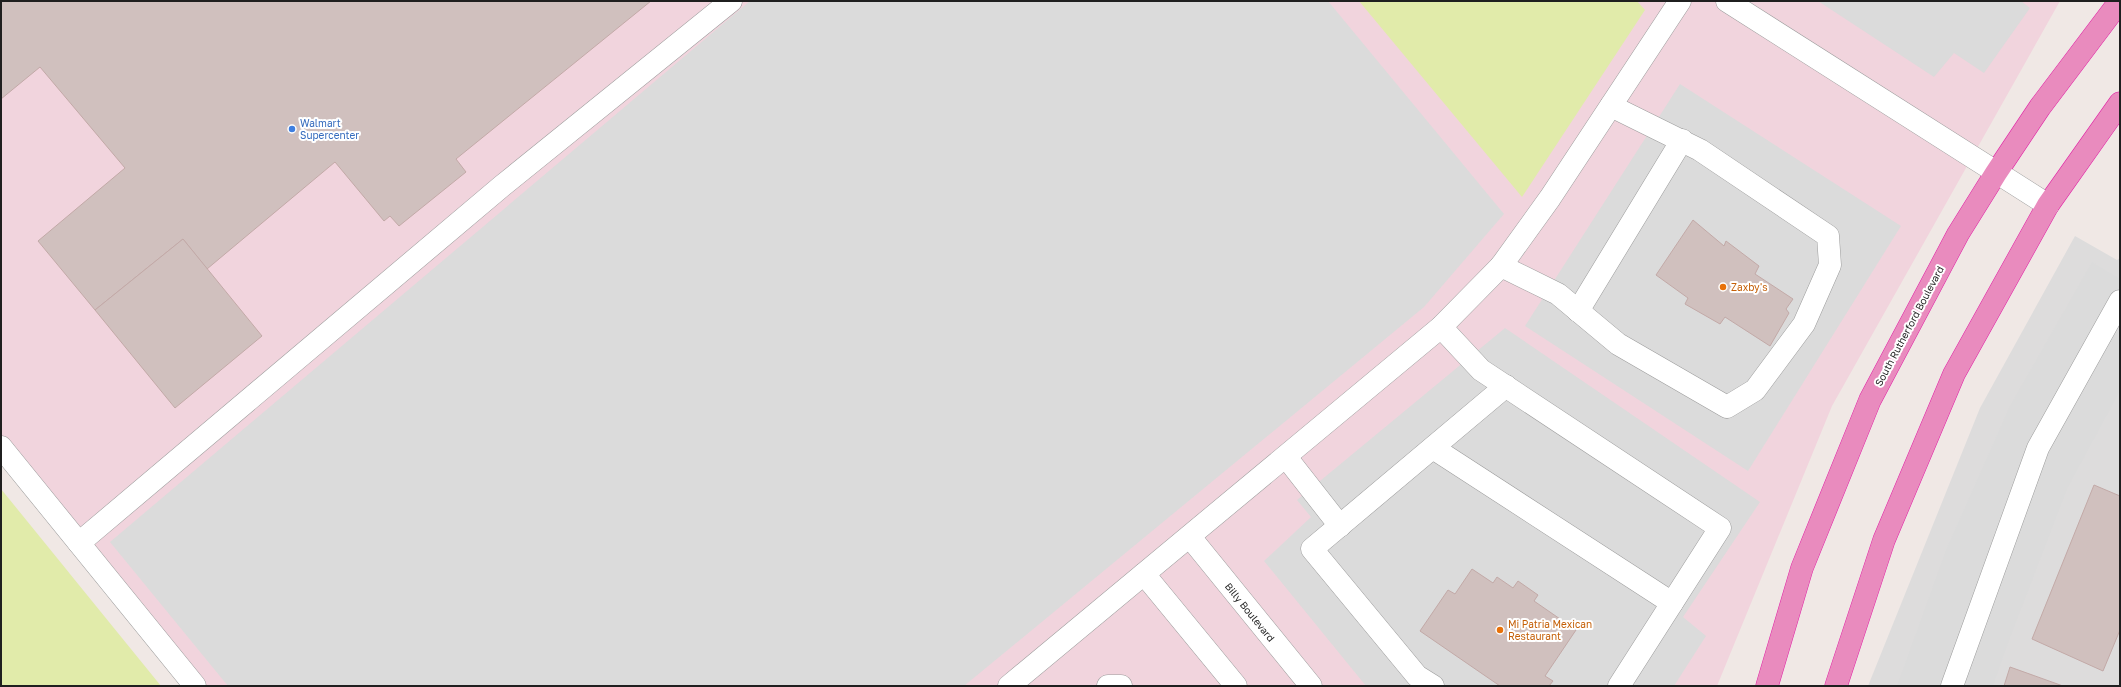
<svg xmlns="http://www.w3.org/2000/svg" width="2121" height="687" viewBox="0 0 2121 687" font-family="'Golos Text',sans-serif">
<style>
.residential{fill:#dddcdc}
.commercial{fill:#f1d4dd}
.grass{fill:#e1ebaa}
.parking{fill:#dbdbdb}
.building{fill:#d0c0be;stroke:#c2a9a7}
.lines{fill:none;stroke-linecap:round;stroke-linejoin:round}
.minor-casing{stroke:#9c9c9c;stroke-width:23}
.highway-casing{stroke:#e020a5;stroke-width:23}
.minor{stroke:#fff;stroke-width:22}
.highway{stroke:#e98bbe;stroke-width:22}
.shop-dot{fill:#3f7fe0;stroke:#fff;stroke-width:1.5}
.food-dot{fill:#e8710a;stroke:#fff;stroke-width:1.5}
.labels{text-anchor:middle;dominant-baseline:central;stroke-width:4;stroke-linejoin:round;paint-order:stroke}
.shop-label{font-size:10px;fill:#366cbe;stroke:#fff;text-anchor:start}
.food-label{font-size:10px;fill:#c56008;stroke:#fff;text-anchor:start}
.street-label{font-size:10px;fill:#1f1f1f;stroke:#fff}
</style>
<rect width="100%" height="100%" fill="#f0e8e5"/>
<polygon class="residential" points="2075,236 2117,260 2120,258 2120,686 1868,686 1980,408"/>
<polygon class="commercial" points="1,1 2060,1 1832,406 1717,686 206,686 1,439"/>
<g class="grass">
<polygon points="1359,1 1637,1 1645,10 1522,197"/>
<polygon points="1,489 161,686 1,686"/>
</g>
<g class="parking">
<polygon points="750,1 1328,1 1504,214 1424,307 964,686 228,686 110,542"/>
<polygon points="1818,1 2021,1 2030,8 1984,73 1954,53 1934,77"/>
<polygon points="1680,84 1901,226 1748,471 1525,326"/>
<polygon points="2092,262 2120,279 2120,391 2068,487 2008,643 1993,686 1897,686 1946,550 2010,406"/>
<polygon points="1505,328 1760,502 1683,617 1706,636 1674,686 1366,686 1264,561 1311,517 1297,500"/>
</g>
<g class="building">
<polygon points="1,1 651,1 456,159 466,172 399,226 390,216 384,221 335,162 207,269 183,239 95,310 38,241 125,168 40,67 1,99"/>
<polygon points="1693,220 1724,246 1726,241 1759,266 1755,274 1793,299 1786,309 1789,313 1770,346 1725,317 1720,324 1685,304 1688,298 1656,275"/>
<polygon points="183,239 262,336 175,408 95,310"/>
<polygon points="2094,485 2120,496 2120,630 2103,671 2032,639"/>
<polygon points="1472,569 1493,583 1497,577 1513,588 1518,581 1538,595 1534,601 1576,630 1545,676 1553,681 1549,686 1500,686 1420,631 1448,590 1455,594"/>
<polygon points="2010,667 2063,686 2004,686"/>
</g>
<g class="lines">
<defs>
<g id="minor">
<polyline points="1727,1 2048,205"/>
<polyline points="1501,266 1558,294 1618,344 1727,407 1755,390 1804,324 1830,265 1828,236 1700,150 1611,106"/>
<polyline points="1578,311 1682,140"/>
<polyline points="1441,327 1481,370 1720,528 1619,686"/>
<polyline points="1,447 195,686"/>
<polyline points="1433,448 1672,603"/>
<polyline points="1286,457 1340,526"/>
<polyline points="1190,537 1311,686"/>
<polyline points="79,543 502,186 731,1"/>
<polyline points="1144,574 1236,686"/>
<polyline points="1009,686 1441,327 1501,266 1550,198 1680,1"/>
<polyline points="1108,686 1121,686"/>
<polyline points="1433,686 1417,676 1312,549 1506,386"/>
<polyline points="1952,686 2038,448 2120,301"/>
</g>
<g id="highway">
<polyline points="1767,686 1802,568 1870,400 1958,234 1996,173 2040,107 2120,1"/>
<polyline points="1836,686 1884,540 1954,374 2048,205 2120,103"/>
</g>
</defs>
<use href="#minor" class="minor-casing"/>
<use href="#highway" class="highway-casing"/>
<use href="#minor" class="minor"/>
<use href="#highway" class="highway"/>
</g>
<circle class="shop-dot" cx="292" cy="129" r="4"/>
<g class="food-dot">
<circle cx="1723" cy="287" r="4"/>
<circle cx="1500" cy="630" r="4"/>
</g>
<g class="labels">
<g class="shop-label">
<text x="300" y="123">Walmart<tspan x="300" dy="12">Supercenter</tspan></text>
</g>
<g class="food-label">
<text x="1731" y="287">Zaxby's</text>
<text x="1508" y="624">Mi Patria Mexican<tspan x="1508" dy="12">Restaurant</tspan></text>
</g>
<g class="street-label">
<text transform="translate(1909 326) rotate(-62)">South Rutherford Boulevard</text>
<text transform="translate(1250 612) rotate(51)">Billy Boulevard</text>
</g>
</g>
<rect width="2121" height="687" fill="none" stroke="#1f1f1f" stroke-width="4"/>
</svg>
